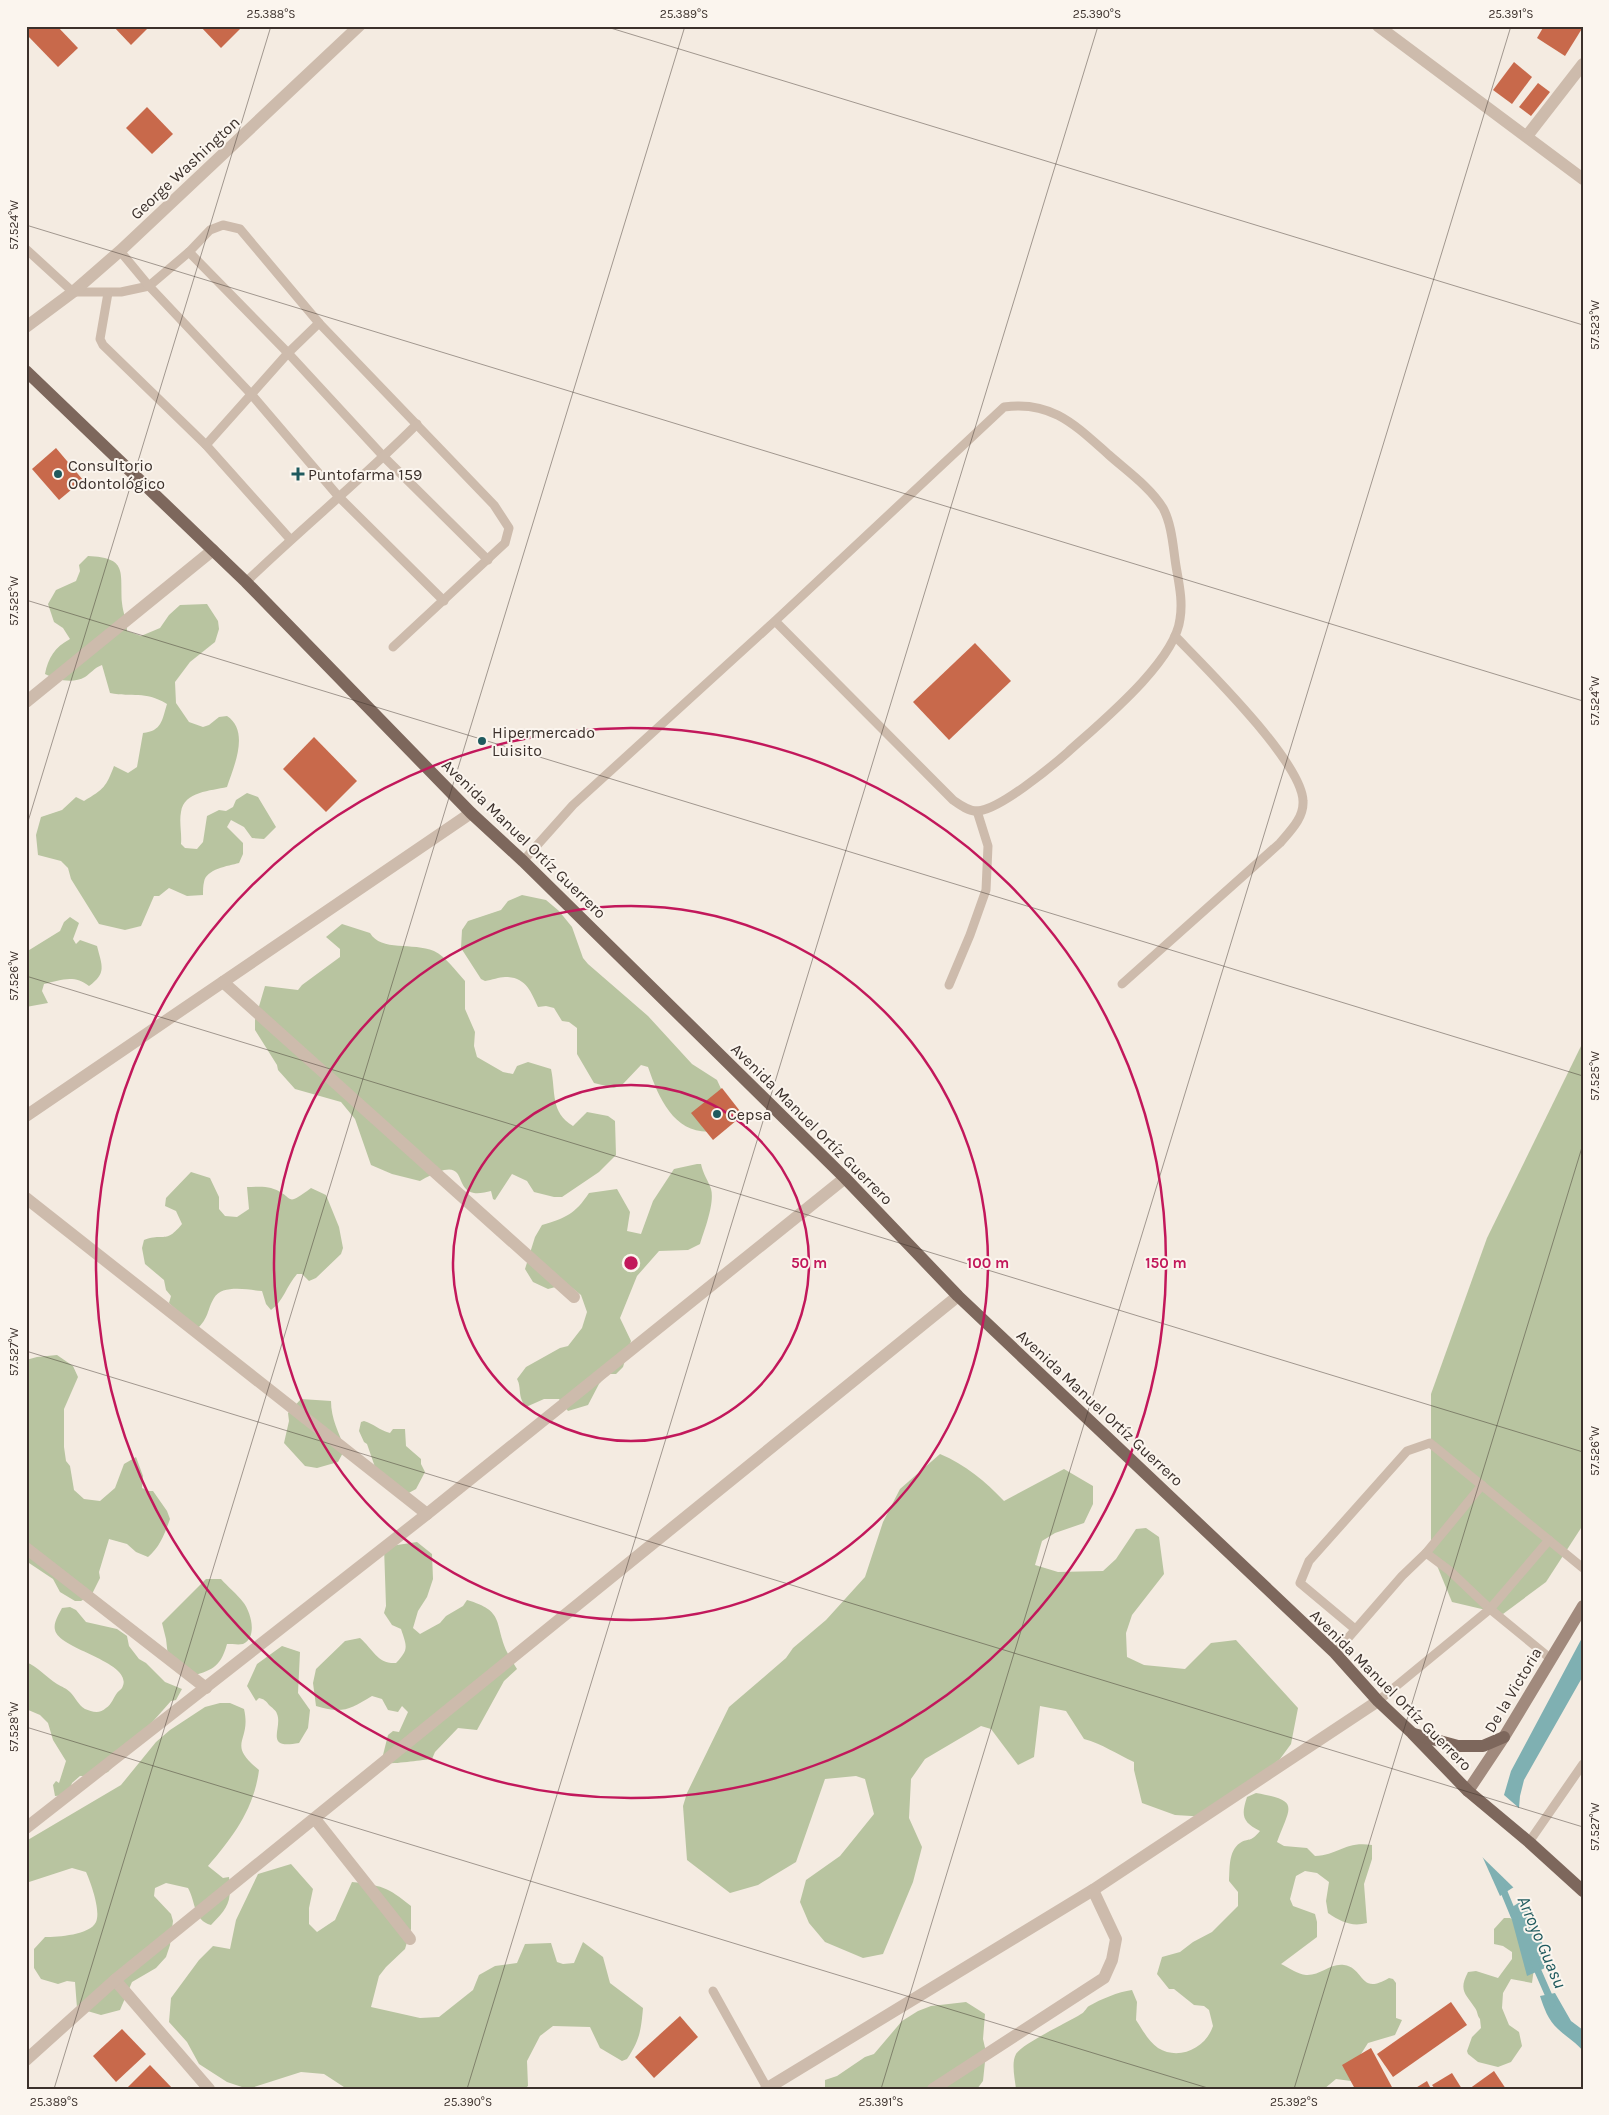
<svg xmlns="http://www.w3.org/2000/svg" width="1609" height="2115" viewBox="0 0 1609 2115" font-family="Karla,sans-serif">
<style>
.green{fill:#b8c4a0}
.water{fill:#7fb0b2}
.pier{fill:#f4ebe1}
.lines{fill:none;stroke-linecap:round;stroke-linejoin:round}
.stream{stroke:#7fb0b2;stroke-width:7}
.building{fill:#c8694b}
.service{stroke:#cdbbac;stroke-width:9}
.minor{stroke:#cdbbac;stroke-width:12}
.secondary{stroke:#a18a7d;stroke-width:12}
.primary{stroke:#7d675c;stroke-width:12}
.ticks{fill:none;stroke:#3b302b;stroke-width:1;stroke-opacity:0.45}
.ring{fill:none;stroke:#c2185b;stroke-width:2.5}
.poi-dot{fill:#1f5a5e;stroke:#fbf5ee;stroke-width:2}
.labels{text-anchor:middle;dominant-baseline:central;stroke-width:4;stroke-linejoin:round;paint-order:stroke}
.street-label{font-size:16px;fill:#3b302b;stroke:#fbf5ee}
.poi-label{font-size:16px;fill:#3b302b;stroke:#fbf5ee;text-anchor:start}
.water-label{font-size:18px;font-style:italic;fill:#1f5a5e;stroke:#fbf5ee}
.centre{fill:#c2185b;stroke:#fbf5ee;stroke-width:2.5}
.ring-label{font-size:15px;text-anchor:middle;font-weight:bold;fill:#c2185b;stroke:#fbf5ee;stroke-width:4;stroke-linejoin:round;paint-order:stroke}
.neatline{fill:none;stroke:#3b302b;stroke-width:2}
.ticks-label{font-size:12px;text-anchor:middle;fill:#3b302b}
</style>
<rect width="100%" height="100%" fill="#f4ebe1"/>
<g class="green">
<path d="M88 556C128 558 120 571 122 603 123 613 127 621 127 631L141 636 160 628 169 615 180 605 207 604 218 621 219 629 215 642 190 662 175 682 176 703 189 722 203 727 209 725 219 717 227 716C250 731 234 766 227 787 211 791 184 791 181 812 179 822 182 834 181 844L185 848 197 849 203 842 207 816 219 810 226 811 233 807 236 800 247 793 258 797 276 827 264 839 252 838 244 827 231 820 227 827 243 843V854L239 863C228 866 206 869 204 882 203 886 203 890 203 895L187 896 169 888 159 896H154L141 926 125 930 99 924 71 879 68 868 61 861 38 855 36 835 41 817 62 810 76 797 84 801C104 789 106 787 114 766L128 773 137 767 143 733C162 731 162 720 167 704 144 690 133 698 110 693L102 665C94 668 91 673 85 677 73 684 56 680 45 674 48 658 55 647 70 639L63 628 54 622 48 604 56 590 76 581 80 571 79 565Z"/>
<path d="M522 895 546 900 559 911 572 927 583 958 588 964 648 1016 692 1064 717 1080 723 1093 728 1126 726 1129C679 1142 661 1105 648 1067L641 1065 622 1085 614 1088 594 1083 577 1054V1028L569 1022 562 1021 554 1008 546 1006 538 1007C531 992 526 977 505 977 499 977 492 980 485 981L481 979 461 948 462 930 468 921 501 910 508 901Z"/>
<path d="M70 917 79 923 73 939 76 944 80 940 97 946C102 966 107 973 89 986 74 974 61 980 44 984L42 991 48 1003 26 1007V952L60 931 64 922Z"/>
<path d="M342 924 370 933C381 952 413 942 434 951 446 957 456 971 465 981V1009L475 1032 474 1046 477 1057 503 1072 513 1074 517 1066 528 1062 551 1069C556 1092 550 1112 573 1126L587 1112 608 1116 615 1121 616 1155 599 1172 562 1197H554L534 1192 527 1181 512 1174 495 1200 493 1199 491 1191C486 1192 479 1194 474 1193 451 1189 472 1151 420 1181L392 1174 371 1165 355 1119 341 1102 295 1089 278 1070 277 1065 255 1030V1020L265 986 298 990 302 985 340 957V949L326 937Z"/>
<polygon points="1583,1042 1583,1525 1546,1582 1503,1614 1452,1602 1431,1551 1431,1394 1487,1238"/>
<path d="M697 1164H701C703 1174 708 1180 711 1189 715 1203 704 1231 700 1244L688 1250 659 1251 637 1276 620 1318 631 1341 623 1367 616 1374H608L599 1384 588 1405 568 1411 559 1399H544L526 1407C517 1396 522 1388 517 1379L526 1367 560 1348 568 1346 582 1328 587 1312 581 1295 571 1287 563 1285 548 1289 533 1282 525 1269 535 1237 542 1225C566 1218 575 1214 589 1193L617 1189 630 1212 627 1231 641 1234 653 1201 674 1169Z"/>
<path d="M191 1172 210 1178 219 1197V1209L225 1216 237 1217 249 1209 247 1187C254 1187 264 1186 271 1188 296 1196 283 1209 311 1188L326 1195 339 1227 343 1248 341 1254 316 1278 309 1281 302 1274H297C287 1285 283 1302 271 1310L266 1304 262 1291C249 1290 222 1284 214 1298 207 1310 209 1318 197 1329L169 1303 171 1296 166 1290 164 1280 145 1264 142 1248 144 1240C164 1232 165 1245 182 1224L176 1211 165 1206 166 1198Z"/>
<path d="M57 1355 73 1366 78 1377 64 1409V1447L66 1461 70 1466 74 1490 84 1499 100 1501 115 1488 124 1464 136 1457 143 1476 142 1488 149 1491H153L167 1511 170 1519C165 1533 160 1547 148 1557L136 1552 127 1544 109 1539 99 1572 100 1578 92 1594 81 1601H75L60 1592 53 1579 26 1561V1360L37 1357Z"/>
<path d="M301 1399 331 1401C331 1419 339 1433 345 1449L338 1462 317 1468 305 1466 284 1443 289 1421 288 1413Z"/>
<path d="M364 1421C374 1424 379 1430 390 1433L393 1429H405L406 1446 421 1459V1464L425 1472 416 1489 405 1495 375 1467 367 1444 364 1442 359 1431 361 1422Z"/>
<path d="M940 1454C966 1465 985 1481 1004 1501L1064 1469 1093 1486V1504L1084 1523 1055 1533 1042 1541 1035 1565 1058 1572 1103 1571 1116 1559 1136 1529 1146 1528 1159 1537 1164 1574 1132 1615 1126 1633 1127 1657 1144 1665 1185 1669 1211 1643 1236 1640 1298 1708 1291 1744 1280 1759 1208 1817 1175 1815 1142 1803 1134 1770V1762C1117 1754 1102 1744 1084 1739L1066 1711 1040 1706 1034 1757 1018 1765 991 1729 981 1726 925 1759 911 1779 909 1818 922 1847 913 1882 883 1954 863 1958 825 1942 809 1923 800 1902 806 1880 840 1856 874 1814 865 1779 856 1776 825 1779 796 1862 758 1885 730 1893 687 1860 683 1806 687 1793 729 1707 786 1658 793 1648 826 1620 865 1577 883 1522 900 1489Z"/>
<path d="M417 1542 432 1554 433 1579 427 1597 418 1611 413 1628 420 1634 440 1623 446 1616 463 1606 467 1600C505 1611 494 1623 507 1652 510 1658 514 1664 517 1669L504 1681 477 1730 458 1728 435 1752 432 1759C421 1760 389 1765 381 1763L388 1735 393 1731 399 1732 408 1712 402 1706 398 1712 388 1710 382 1699 372 1696C349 1710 342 1714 316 1706L313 1683 316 1669 345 1641 360 1638C373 1649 377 1664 396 1663 409 1649 407 1647 401 1629L392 1625 384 1613 386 1606 384 1547Z"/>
<path d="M206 1579H221C228 1587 237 1594 243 1602 251 1612 258 1637 243 1644 239 1645 232 1644 227 1644 220 1669 211 1670 189 1677L169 1665 166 1639 162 1623Z"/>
<path d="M70 1607 76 1610 86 1622 117 1629 127 1636 129 1646 139 1659 146 1663 165 1682 182 1689 176 1700 171 1701 108 1772 97 1776H80L72 1783 68 1795 55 1796 53 1785 56 1781 59 1783 66 1761 53 1740 48 1723 40 1715 26 1709V1662C38 1667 46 1677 57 1684 62 1687 66 1688 70 1692 75 1697 79 1706 85 1709 92 1712 100 1714 106 1708 112 1704 113 1698 117 1693 118 1691 121 1690 122 1688 136 1662 59 1650 55 1630 53 1623 59 1614 62 1608Z"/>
<path d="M282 1646 300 1652 298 1693 310 1710 308 1728 299 1743C263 1750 283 1728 277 1714 276 1710 272 1708 269 1705 266 1701 264 1699 259 1698L256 1701 247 1686 257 1664Z"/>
<path d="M220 1703H230L244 1709C252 1743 225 1742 259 1770 254 1809 233 1837 208 1866L223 1878 229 1877C232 1902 228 1908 211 1925 193 1920 196 1902 188 1888L166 1883 155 1888 154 1896 171 1914 173 1921 170 1945 166 1957 156 1968 132 1982 120 2010 101 2015 77 2008 75 1982 67 1981 58 1984 41 1979 34 1968V1949L45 1937C58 1937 90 1935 96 1922 101 1911 91 1883 86 1872L72 1868 26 1883V1841L121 1785 156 1742 170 1730 205 1707Z"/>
<path d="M1256 1793C1301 1801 1290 1806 1277 1842L1284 1846 1307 1848 1315 1856C1340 1855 1344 1841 1372 1845V1859L1364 1884 1367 1923C1352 1927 1341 1922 1328 1913L1326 1901 1329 1882 1317 1873 1305 1871 1296 1876 1290 1899 1293 1906 1315 1914 1317 1922V1937L1281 1964C1289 1968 1298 1974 1306 1975 1320 1976 1330 1963 1344 1965 1365 1968 1359 1996 1389 1978L1393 1979 1396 1983V2018L1402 2020 1395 2035 1368 2043 1361 2054 1351 2081 1336 2079 1324 2089H1016C1015 2079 1011 2063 1016 2054 1023 2043 1067 2023 1081 2014 1085 2012 1086 2008 1089 2006 1101 1999 1118 1992 1132 1990L1137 2002 1136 2020C1142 2029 1149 2042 1158 2048 1179 2061 1206 2048 1213 2026L1209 2010 1204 2006 1194 2005 1174 1989H1169L1157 1974 1162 1957 1180 1952 1193 1942 1212 1932 1238 1906V1892L1229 1881C1230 1869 1228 1851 1240 1843 1249 1837 1249 1844 1260 1831 1242 1822 1241 1815 1247 1797Z"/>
<path d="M291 1864 313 1889 309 1908V1924L317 1932 335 1920 352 1882C380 1885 388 1887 411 1906V1929L405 1949 386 1967 379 1976 371 2007 420 2018 439 2017 473 1990 479 1975 495 1966 517 1963 525 1944 551 1943 557 1962 563 1964 574 1963 583 1942 603 1957 610 1983 643 2008C641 2030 640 2040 627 2059L622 2061 600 2048 590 2027 553 2026 540 2036 527 2061 528 2086 524 2089H347L324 2074 301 2072 248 2089 227 2082 199 2064 187 2042 169 2022 171 1998 199 1960 213 1946 230 1949 236 1920 258 1874Z"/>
<path d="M1504 1918H1510L1526 1927 1534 1968 1532 1983 1511 1979 1503 1993 1502 2008 1509 2025 1519 2032 1522 2046 1511 2062 1498 2067 1478 2062 1468 2054 1467 2051 1472 2037 1481 2028 1480 2019C1477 2016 1478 2012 1475 2008 1466 1994 1458 1991 1468 1972L1476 1971 1498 1978 1512 1959V1952L1503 1946 1494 1944V1929Z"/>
<polygon points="966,2002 985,2014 983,2039 986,2052 983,2081 977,2089 825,2089 825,2080 837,2076 865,2057 874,2054 902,2021 918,2011 931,2006"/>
</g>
<g class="water">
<polygon points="1583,1636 1583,1676 1524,1780 1520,1796 1519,1808 1504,1795 1511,1771"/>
<polygon points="1479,1849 1520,1883 1500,1896"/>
<polygon points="1523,1900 1552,1965 1527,1976 1509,1909"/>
<path d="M1555 1993 1571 2021 1583 2030V2051C1576 2042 1566 2037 1558 2029 1548 2020 1544 2008 1540 1996Z"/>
</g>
<polygon class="pier" points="1478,1847 1481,1847 1521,1881 1522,1884 1515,1889 1479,1854"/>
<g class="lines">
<g class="stream">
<polyline points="1502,1887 1514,1916"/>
<polyline points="1534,1962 1552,2003"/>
</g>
</g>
<g class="building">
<polygon points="26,26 57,26 78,48 58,67 26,34"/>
<polygon points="113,26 150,26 131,45"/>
<polygon points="200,26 243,26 221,48"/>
<polygon points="1544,26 1583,26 1583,27 1565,56 1537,38"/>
<polygon points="1514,62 1532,77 1512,104 1493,90"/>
<polygon points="1538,83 1550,92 1531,116 1519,107"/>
<polygon points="147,107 173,134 152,154 126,128"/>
<polygon points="56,448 83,480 59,500 32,469"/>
<polygon points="975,643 1011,681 949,740 913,702"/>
<polygon points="314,737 357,781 326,812 283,769"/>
<polygon points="722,1088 743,1115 713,1140 691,1113"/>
<polygon points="1451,2002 1467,2025 1393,2077 1377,2054"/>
<polygon points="680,2016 698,2037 654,2078 635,2057"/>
<polygon points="122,2029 146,2054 116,2082 93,2056"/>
<polygon points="1371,2048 1393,2089 1355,2089 1342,2065"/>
<polygon points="150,2065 173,2089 126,2089"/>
<polygon points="1494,2071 1506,2089 1469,2089"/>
<polygon points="1452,2073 1462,2089 1435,2089 1432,2085"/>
<polygon points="1427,2081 1431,2089 1414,2089"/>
</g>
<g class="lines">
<g class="service">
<polyline points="26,249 73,292 121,292 149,286 189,252 210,230 223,225 240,229 319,323 494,505 509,528 505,543 393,647"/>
<polyline points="120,251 149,286 251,394 339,497 444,601"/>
<polyline points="189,252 288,353 384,457 488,560"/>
<polyline points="108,293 100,339 103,345 206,445 290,539"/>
<polyline points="206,445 288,353 319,323"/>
<path d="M246 582C302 528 362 479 417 424"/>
<path d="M523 861 573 805 775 621 1004 407C1052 400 1076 426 1109 455 1127 471 1150 487 1163 508 1172 525 1173 547 1176 566 1179 584 1183 601 1180 619 1175 662 1100 723 1068 752 1051 767 998 811 977 811 968 811 960 805 953 800L775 621"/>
<path d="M1122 984 1280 843C1290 831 1304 818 1303 801 1302 762 1205 667 1175 636"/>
<polyline points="949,985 970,935 986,890 988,846 977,811"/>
<polyline points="1426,1553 1482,1485"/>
<polyline points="1355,1629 1300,1583 1309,1561 1407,1451 1430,1443 1583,1568"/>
<polyline points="1335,1653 1402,1576 1426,1553 1450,1571 1490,1609 1551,1659"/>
<polyline points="1378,1701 1490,1609 1549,1540"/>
<polyline points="1529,1842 1583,1764"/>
<polyline points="713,1991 767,2088"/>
</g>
<g class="minor">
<polyline points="1378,26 1583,179"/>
<polyline points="1527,136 1583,64"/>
<polyline points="26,327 73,292 120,251 359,26"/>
<polyline points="26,702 213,550"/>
<polyline points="223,982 574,1297"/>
<polyline points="26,1116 471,813"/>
<polyline points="26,1198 427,1514"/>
<polyline points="26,1548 206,1688"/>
<polyline points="315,1819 410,1939"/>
<polyline points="26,1828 427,1514 845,1178"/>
<polyline points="115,1980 209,2089"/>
<polyline points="26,2060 115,1980 958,1296"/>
<polyline points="766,2089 1093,1890 1378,1701"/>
<polyline points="933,2089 1104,1978 1112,1960 1116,1939 1093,1890"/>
</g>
<polyline class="secondary" points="1468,1791 1504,1737 1583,1606"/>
<g class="primary">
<polyline points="26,371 246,582 471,813 523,861 845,1178 958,1296 1335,1653 1378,1701 1412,1733 1468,1791 1529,1842 1583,1891"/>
<polyline points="1414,1734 1458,1746 1483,1746 1504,1737"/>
</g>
</g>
<path class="ticks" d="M604 26 1583 325M26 225 1583 701M26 600 1583 1076M26 828 271 26M26 976 1583 1452M26 1351 1583 1827M26 1727 1211 2089M54 2089 685 26M467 2089 1098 26M881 2089 1511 26M1294 2089 1583 1144"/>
<g class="ring">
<circle cx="631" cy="1263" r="178"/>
<circle cx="631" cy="1263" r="357"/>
<circle cx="631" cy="1263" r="535"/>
</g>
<g class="poi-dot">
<circle cx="58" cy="474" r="5"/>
<path d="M295.5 466.5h5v5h5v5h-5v5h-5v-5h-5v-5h5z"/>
<circle cx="482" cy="741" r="5"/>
<circle cx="717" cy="1114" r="5"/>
</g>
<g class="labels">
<g class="street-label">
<text transform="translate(185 168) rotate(-43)">George Washington</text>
<text transform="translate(524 839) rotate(44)">Avenida Manuel Ortíz Guerrero</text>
<text transform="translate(812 1124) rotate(45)">Avenida Manuel Ortíz Guerrero</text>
<text transform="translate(1100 1408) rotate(43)">Avenida Manuel Ortíz Guerrero</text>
<text transform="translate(1391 1690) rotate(45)">Avenida Manuel Ortíz Guerrero</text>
<text transform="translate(1513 1690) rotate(-59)">De la Victoria</text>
</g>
<g class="poi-label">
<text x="68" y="465">Consultorio<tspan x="68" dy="18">Odontológico</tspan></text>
<text x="308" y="474">Puntofarma 159</text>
<text x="492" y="732">Hipermercado<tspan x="492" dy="18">Luisito</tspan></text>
<text x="727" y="1114">Cepsa</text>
</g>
<g class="water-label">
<text transform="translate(1542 1942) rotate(67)">Arroyo Guasu</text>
</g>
</g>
<circle cx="631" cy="1263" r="8" class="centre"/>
<g class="ring-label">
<text x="809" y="1268">50 m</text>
<text x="988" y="1268">100 m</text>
<text x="1166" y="1268">150 m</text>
</g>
<rect width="1609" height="2115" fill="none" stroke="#fbf5ee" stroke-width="55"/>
<rect x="28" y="28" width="1554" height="2060" class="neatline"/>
<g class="ticks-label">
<text x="271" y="18">25.388°S</text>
<text x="684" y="18">25.389°S</text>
<text x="1097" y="18">25.390°S</text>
<text x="1511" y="18">25.391°S</text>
<text transform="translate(14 225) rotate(-90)" y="4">57.524°W</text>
<text transform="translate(1595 325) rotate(-90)" y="4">57.523°W</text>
<text transform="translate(14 601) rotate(-90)" y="4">57.525°W</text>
<text transform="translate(1595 701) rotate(-90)" y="4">57.524°W</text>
<text transform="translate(14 976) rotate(-90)" y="4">57.526°W</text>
<text transform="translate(1595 1076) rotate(-90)" y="4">57.525°W</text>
<text transform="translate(14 1352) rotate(-90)" y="4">57.527°W</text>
<text transform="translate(1595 1451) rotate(-90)" y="4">57.526°W</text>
<text transform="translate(14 1727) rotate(-90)" y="4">57.528°W</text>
<text transform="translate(1595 1827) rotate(-90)" y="4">57.527°W</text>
<text x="54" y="2106">25.389°S</text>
<text x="468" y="2106">25.390°S</text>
<text x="881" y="2106">25.391°S</text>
<text x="1294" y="2106">25.392°S</text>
</g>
</svg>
